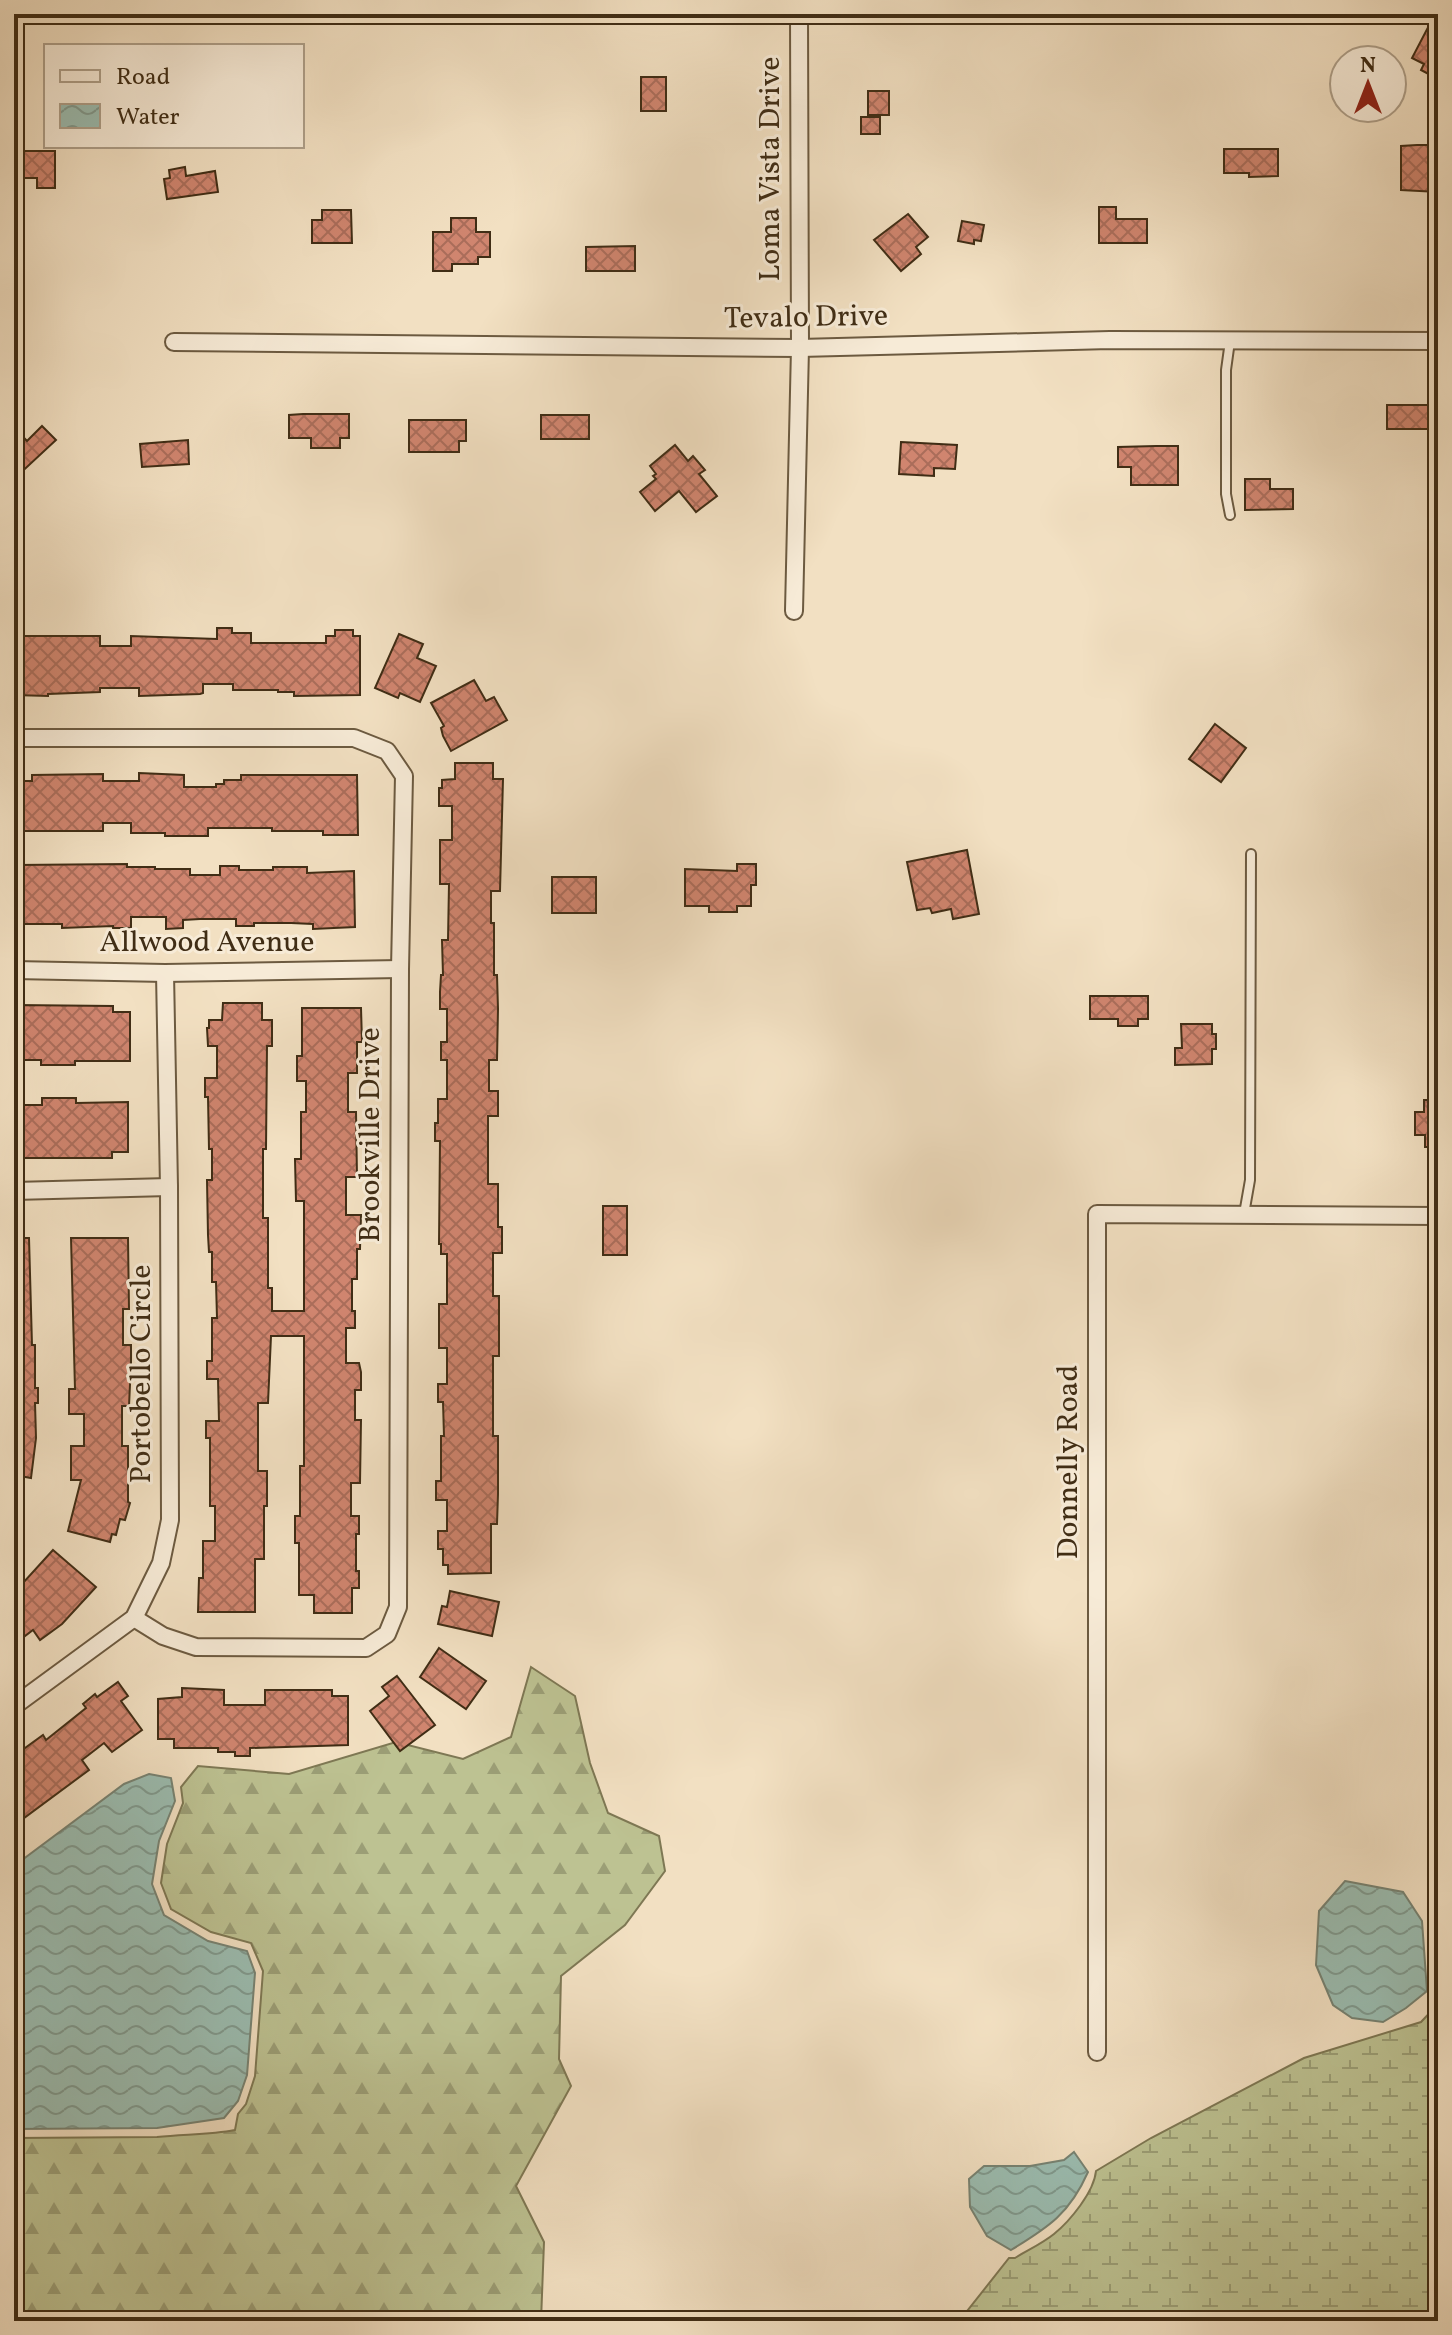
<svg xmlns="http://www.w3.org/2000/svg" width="1452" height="2335" viewBox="0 0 1452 2335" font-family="Vollkorn,serif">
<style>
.forest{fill:url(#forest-firs);stroke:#7e7854;stroke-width:2}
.wetland{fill:url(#wetland-marsh);stroke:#7e7854;stroke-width:2}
.water{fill:url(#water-waves);stroke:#778373;stroke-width:2}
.building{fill:url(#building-cross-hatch);stroke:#402d15;stroke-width:2}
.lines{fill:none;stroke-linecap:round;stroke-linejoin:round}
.service-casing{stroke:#6c5a40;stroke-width:12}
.minor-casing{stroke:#6c5a40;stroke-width:20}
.service{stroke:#f7ebd7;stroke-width:8}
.minor{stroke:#f7ebd7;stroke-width:16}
.labels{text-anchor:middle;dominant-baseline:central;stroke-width:6;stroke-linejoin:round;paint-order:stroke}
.street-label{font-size:30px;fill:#402d15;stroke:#f7ebd7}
</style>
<defs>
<pattern id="forest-firs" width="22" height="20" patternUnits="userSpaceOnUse" patternTransform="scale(2)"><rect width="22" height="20" fill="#bdc292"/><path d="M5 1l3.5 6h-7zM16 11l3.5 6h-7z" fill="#9b9e76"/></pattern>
<pattern id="wetland-marsh" width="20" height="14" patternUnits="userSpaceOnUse" patternTransform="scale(2)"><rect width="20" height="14" fill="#bdc292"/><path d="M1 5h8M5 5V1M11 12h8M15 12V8" fill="none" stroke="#9b9e76"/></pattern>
<pattern id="water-waves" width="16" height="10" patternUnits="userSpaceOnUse" patternTransform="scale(2)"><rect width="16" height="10" fill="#9bbdb1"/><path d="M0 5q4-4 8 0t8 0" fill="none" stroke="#809a8f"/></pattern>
<pattern id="building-cross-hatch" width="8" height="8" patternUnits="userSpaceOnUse" patternTransform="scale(2)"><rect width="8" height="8" fill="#d0856f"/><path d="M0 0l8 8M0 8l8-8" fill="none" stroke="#aa6d5a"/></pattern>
</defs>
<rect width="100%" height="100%" fill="#f2e0c2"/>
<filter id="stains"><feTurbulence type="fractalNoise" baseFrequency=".0025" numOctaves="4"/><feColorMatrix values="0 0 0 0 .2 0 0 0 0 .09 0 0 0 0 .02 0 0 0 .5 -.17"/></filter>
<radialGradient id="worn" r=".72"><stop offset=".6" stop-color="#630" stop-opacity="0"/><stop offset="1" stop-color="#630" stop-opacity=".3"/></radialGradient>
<path class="forest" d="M531 1667 575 1696 590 1763 608 1813 659 1836 665 1871 625 1925 561 1976 559 2059 571 2086 516 2186 544 2242 541 2321H14V2138L157 2137C184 2134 209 2135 235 2130L238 2114 246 2104 255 2076 263 1971 251 1943 211 1932 171 1909 161 1883 167 1844 183 1803 181 1787 198 1766 289 1774 396 1742 463 1759 511 1737Z"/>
<path class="wetland" d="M1438 2004V2321H963L964 2315 1009 2258H1015C1028 2250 1043 2243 1054 2234 1070 2221 1094 2192 1096 2171L1151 2138 1304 2058 1421 2022Z"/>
<g class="water">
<polygon points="149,1774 171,1778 175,1801 159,1841 152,1884 164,1915 208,1941 247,1951 255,1973 247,2075 238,2101 224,2118 157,2128 14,2129 14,1866 124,1784"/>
<polygon points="1345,1881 1403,1892 1422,1921 1427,1991 1406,2008 1383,2022 1352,2018 1333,2005 1316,1965 1319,1911"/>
<path d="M1074 2152 1088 2172C1070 2213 1049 2227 1011 2250L987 2236 970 2207 969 2179 984 2166H1030L1064 2160Z"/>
</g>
<g class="building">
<polygon points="1435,14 1438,14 1438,79 1421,70 1424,64 1412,58"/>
<rect x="641" y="77" width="25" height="34"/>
<rect x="868" y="91" width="21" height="24"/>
<rect x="861" y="117" width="19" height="17"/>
<polygon points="1417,145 1438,145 1438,192 1401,190 1401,146"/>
<polygon points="1224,149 1278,149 1278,176 1249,177 1249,173 1224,173"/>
<polygon points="21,151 55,151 55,188 37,188 37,178 14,178 14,157 21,157"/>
<polygon points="185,167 186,176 215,171 218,192 167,199 164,179 170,178 169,170"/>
<polygon points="1099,207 1116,207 1116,219 1147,219 1147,243 1099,243"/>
<polygon points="322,210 351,210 352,243 312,243 312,220 322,220"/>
<polygon points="908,214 928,237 916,247 921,254 901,271 874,240"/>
<polygon points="451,218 476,218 476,232 490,232 490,257 478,257 478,264 452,264 452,271 433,271 433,232 451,232"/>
<polygon points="962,221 984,225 981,241 974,240 974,244 958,241"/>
<polygon points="635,246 635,271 586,271 586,247"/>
<rect x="1387" y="405" width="47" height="24"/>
<polygon points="303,414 349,414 349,438 340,438 340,448 311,448 311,438 289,438 289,415"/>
<rect x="541" y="415" width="48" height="24"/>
<polygon points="409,420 466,420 466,441 459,441 459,452 409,452"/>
<polygon points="42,426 56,440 14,479 14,427 27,441"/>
<polygon points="188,440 189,464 142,467 140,444"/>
<polygon points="901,442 957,445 955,469 934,468 934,476 899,474"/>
<polygon points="675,445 688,461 693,456 705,470 699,474 717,496 696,512 679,491 655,511 640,492 656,479 653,476 656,474 650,466"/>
<polygon points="1156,446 1178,446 1178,485 1131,485 1131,467 1118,467 1118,447"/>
<polygon points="1245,479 1270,479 1270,489 1293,489 1293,509 1245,510"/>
<polygon points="217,628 232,628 232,633 251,633 251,643 326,643 326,636 335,636 335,630 353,630 353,636 360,636 360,695 294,696 294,692 278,692 278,690 233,690 233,684 203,684 203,693 200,694 139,696 139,688 100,688 100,692 48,694 48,696 14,695 14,636 100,636 100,646 131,646 131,636 217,639"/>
<polygon points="399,634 423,644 417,658 436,666 420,702 400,693 398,698 375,688"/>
<polygon points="474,680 486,701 494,697 507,720 451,751 443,736 441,728 444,726 431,703"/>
<polygon points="1215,724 1246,748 1221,782 1189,759"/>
<polygon points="455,763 493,763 493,779 503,779 500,891 491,891 491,923 494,923 494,975 497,975 498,1009 497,1060 489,1060 489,1091 498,1091 498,1116 488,1116 488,1184 498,1184 498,1227 502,1227 502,1253 493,1253 493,1296 499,1296 499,1356 493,1356 493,1436 498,1436 498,1494 497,1524 491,1524 491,1573 448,1574 448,1565 443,1565 443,1549 438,1549 438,1531 447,1531 447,1500 436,1500 436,1481 441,1481 441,1436 444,1436 443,1402 438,1402 438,1384 447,1384 447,1348 439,1348 439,1304 447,1304 447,1254 441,1254 441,1244 439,1244 440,1141 435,1141 435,1123 438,1123 438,1099 447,1099 447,1060 441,1060 441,1042 447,1042 447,1009 440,1009 440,992 441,975 443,975 442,940 448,940 449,884 440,884 440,840 452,840 452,806 439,806 439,788 442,788 442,780 455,779"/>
<polygon points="139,773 184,775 184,787 216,787 216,784 224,784 224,780 241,780 241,775 357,775 358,835 323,835 323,831 272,831 272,828 208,828 208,836 165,836 165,833 131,833 131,823 103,823 103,831 15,831 15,781 32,781 32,775 103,774 103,781 139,781"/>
<polygon points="967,850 979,914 953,919 951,909 932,913 930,908 917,910 907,862"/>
<polygon points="127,864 127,867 155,867 155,869 190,869 190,875 220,875 220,866 239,866 239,870 273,870 273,867 307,867 307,873 354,871 355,927 313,929 313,924 291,923 254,923 254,926 236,926 236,919 200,919 183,920 183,928 166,929 166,917 131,917 131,928 113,928 113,926 62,928 62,924 16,924 16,865"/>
<polygon points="737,864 756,864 756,885 751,885 751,906 737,906 737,912 709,912 709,906 685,906 685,869 737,871"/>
<rect x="552" y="877" width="44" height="36"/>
<polygon points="1090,996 1148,996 1148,1019 1138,1019 1138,1026 1118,1026 1118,1019 1090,1019"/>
<polygon points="223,1003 262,1003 262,1020 272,1020 272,1046 267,1046 266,1149 263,1149 263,1218 268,1218 268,1288 272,1288 272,1311 304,1311 304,1201 296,1201 295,1159 301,1159 301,1112 306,1112 306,1081 297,1081 297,1056 302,1056 302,1008 361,1008 362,1042 357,1042 357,1073 348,1073 348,1112 356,1112 357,1177 346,1177 346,1215 361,1215 360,1249 357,1249 357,1279 352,1279 352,1311 355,1311 355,1328 346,1328 346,1363 359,1363 361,1372 361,1390 355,1390 355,1420 361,1420 360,1483 351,1483 351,1516 359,1516 359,1534 356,1534 356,1571 359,1571 359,1588 352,1588 352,1613 314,1613 314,1595 299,1595 299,1543 295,1543 295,1516 300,1516 300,1466 304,1466 304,1336 271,1336 268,1403 258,1403 258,1471 267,1471 267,1506 264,1506 264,1559 255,1559 255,1612 198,1612 199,1578 203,1578 203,1541 215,1541 215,1506 210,1506 210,1438 206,1438 206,1421 219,1421 218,1379 207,1379 207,1361 212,1361 212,1318 217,1318 216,1282 212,1282 212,1252 209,1252 208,1235 207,1180 212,1180 212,1149 209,1149 208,1097 205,1097 205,1078 217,1078 217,1046 208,1046 207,1028 209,1028 209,1020 222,1020"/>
<polygon points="15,1005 113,1006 113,1012 130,1012 130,1061 75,1061 75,1065 41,1065 41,1060 14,1060"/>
<polygon points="1181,1024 1212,1024 1212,1034 1216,1034 1216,1049 1212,1049 1212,1064 1175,1065 1175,1048 1182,1048"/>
<polygon points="42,1098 76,1098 76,1103 128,1102 128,1152 112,1152 112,1158 14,1158 14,1105 42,1105"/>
<polygon points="1424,1100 1438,1100 1438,1147 1425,1147 1425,1135 1415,1135 1415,1112 1424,1112"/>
<rect x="603" y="1206" width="24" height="49"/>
<polygon points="14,1238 29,1238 32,1345 35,1345 35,1388 38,1388 38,1403 35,1403 36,1438 31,1478 14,1475"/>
<polygon points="71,1238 128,1238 129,1309 123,1309 123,1345 131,1345 131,1363 129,1406 122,1406 122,1446 128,1446 128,1502 130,1503 125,1520 120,1519 116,1535 112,1534 110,1542 68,1531 81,1480 71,1480 71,1446 84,1446 84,1414 69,1414 69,1389 75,1389"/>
<polygon points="53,1550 96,1587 62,1624 40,1640 33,1630 21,1639 14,1630 14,1571 23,1583"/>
<polygon points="450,1591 499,1602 492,1636 438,1624 442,1606 447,1607"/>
<polygon points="439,1648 486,1681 466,1709 420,1677"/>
<polygon points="397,1676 435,1725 400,1751 370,1711 389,1696 382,1687"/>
<polygon points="118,1682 128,1696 121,1701 142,1730 112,1752 104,1743 82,1760 89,1770 20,1821 14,1813 14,1756 43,1735 46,1740 86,1708 83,1704 95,1694 97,1697"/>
<polygon points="182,1688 224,1690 224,1705 265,1705 265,1690 332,1690 332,1696 348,1696 348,1745 250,1748 250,1756 235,1756 235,1752 218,1752 218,1748 174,1748 174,1739 158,1739 158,1699 182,1697"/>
</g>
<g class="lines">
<defs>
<g id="service">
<polyline points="1230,515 1226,494 1226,370 1230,341"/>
<polyline points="1244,1214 1250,1180 1251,854"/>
</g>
<g id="minor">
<polyline points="174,342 800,348 1110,340 1438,341"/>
<polyline points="794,611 800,348 799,14"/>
<polyline points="14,738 354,738 387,751 404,776 400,969 398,1607 387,1634 366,1648 196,1647 163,1636 134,1618"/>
<polyline points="14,970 165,973 400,969"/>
<polyline points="14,1191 169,1187"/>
<polyline points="14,1706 134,1618 161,1563 170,1520 169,1187 165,973"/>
<polyline points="1097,2052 1097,1214 1438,1216"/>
</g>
</defs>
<use href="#service" class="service-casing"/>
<use href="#minor" class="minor-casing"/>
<use href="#service" class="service"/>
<use href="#minor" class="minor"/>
</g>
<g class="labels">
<g class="street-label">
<text transform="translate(771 169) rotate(-90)">Loma Vista Drive</text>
<text transform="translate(806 318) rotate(-1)">Tevalo Drive</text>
<text x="207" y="943">Allwood Avenue</text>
<text transform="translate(371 1135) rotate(-90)">Brookville Drive</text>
<text transform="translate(142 1374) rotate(-90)">Portobello Circle</text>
<text transform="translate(1069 1462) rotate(-90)">Donnelly Road</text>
</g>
</g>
<rect width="1452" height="2335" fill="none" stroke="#f2e0c2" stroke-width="48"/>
<rect x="16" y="16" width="1420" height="2303" fill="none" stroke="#402d15" stroke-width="4"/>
<rect x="24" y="24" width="1404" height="2287" fill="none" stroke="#402d15" stroke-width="2"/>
<rect x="44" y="44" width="260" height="104" fill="#f7ebd7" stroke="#ae9f89" stroke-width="2"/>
<rect x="60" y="70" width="40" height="12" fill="#f7ebd7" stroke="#ae9f89" stroke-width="2"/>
<text x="116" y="84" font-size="24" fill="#402d15">Road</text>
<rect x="60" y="104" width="40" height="24" fill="url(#water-waves)" stroke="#ae9f89" stroke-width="2"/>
<text x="116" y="124" font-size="24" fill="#402d15">Water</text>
<g transform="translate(1368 84)"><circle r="38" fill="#f7ebd7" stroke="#ae9f89" stroke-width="2"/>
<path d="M0-6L14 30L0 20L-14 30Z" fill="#8f2418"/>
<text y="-12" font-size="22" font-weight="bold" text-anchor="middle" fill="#402d15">N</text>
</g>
<rect width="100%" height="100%" filter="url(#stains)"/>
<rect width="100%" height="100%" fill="url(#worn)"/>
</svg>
